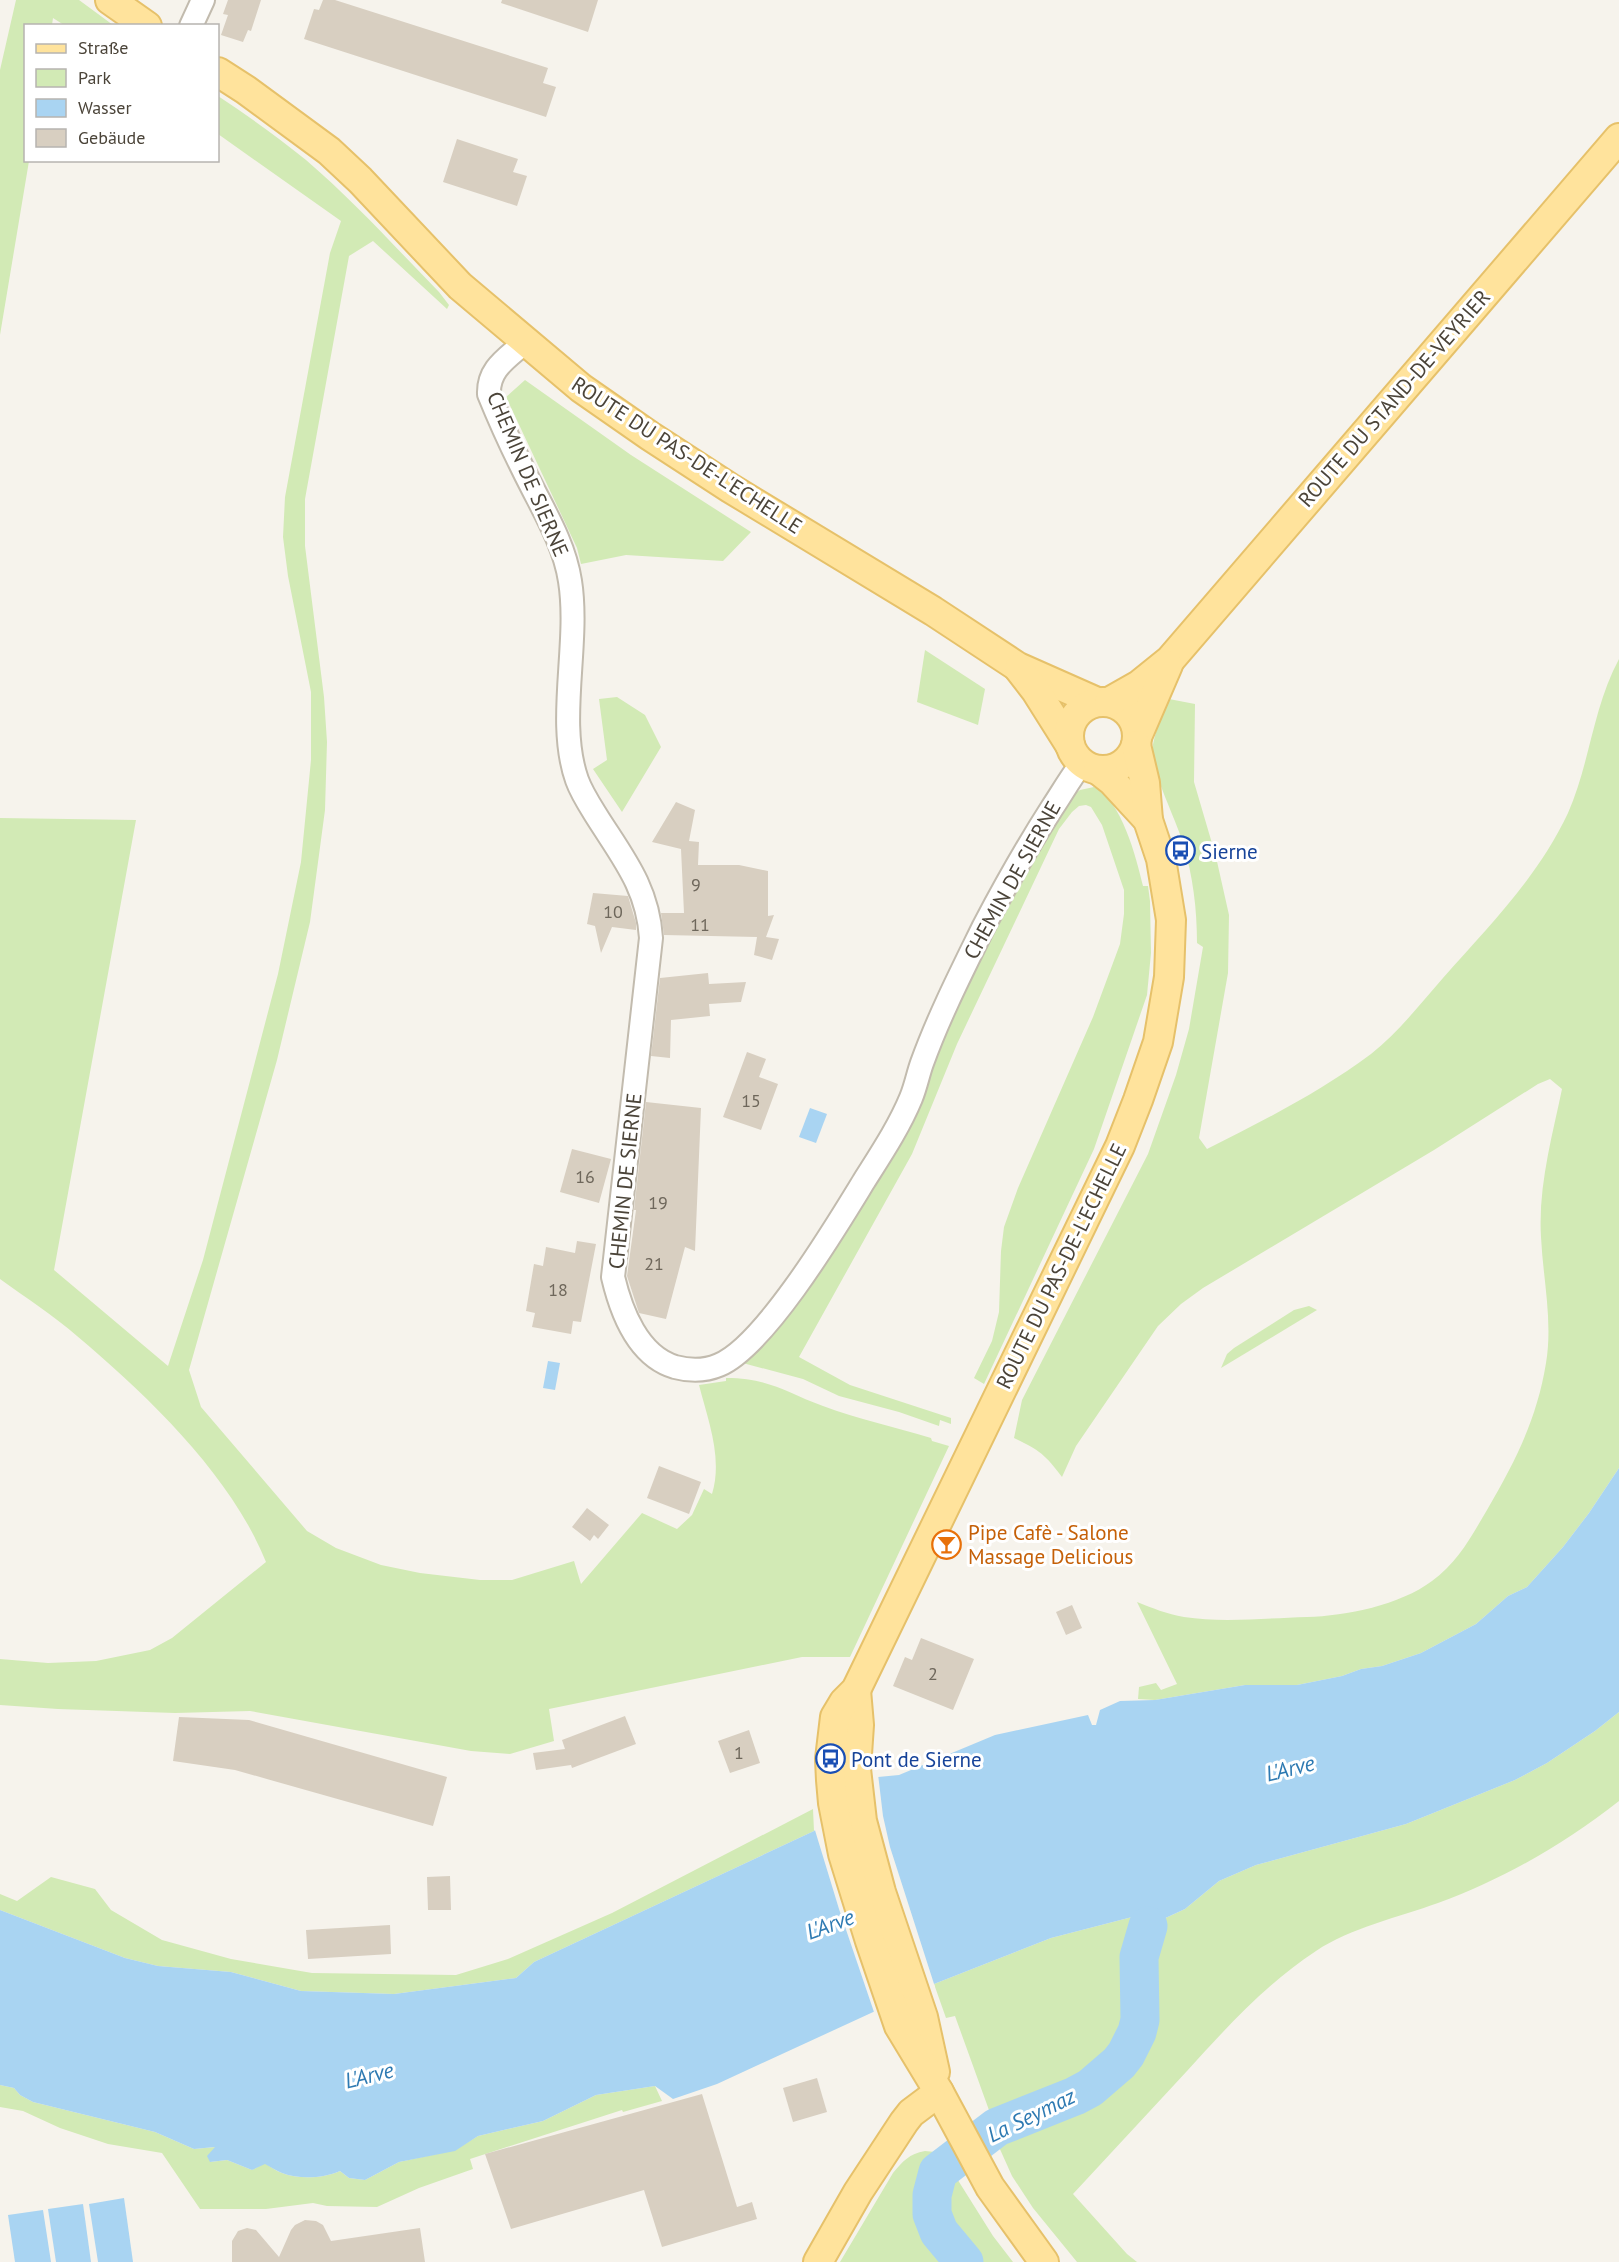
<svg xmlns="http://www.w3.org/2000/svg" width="1619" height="2262" viewBox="0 0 1619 2262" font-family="'PT Sans',sans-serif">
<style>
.green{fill:#d2eab5}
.water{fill:#a9d4f2}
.pier{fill:#f6f3ec}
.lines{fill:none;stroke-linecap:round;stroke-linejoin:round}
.river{stroke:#a9d4f2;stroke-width:39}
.building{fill:#d8cfc1}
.minor-casing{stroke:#c2bbae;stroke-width:26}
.major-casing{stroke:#e6c16a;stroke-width:32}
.minor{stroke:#fff;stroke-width:22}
.major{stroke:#ffe39c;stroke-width:28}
.labels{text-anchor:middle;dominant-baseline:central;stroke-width:6;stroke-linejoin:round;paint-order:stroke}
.number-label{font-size:18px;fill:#6e675b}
.street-label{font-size:21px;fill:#4b4439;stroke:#fff}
.transit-label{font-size:21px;fill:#164399;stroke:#fff;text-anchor:start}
.food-label{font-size:21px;fill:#c56008;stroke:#fff;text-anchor:start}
.water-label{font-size:22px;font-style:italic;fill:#2e7ab2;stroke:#fff}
</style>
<rect width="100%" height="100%" fill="#f6f3ec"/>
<g class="green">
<polygon points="16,0 79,0 113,25 64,25 53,18 52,25 26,26 26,160 29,161 0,335 0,70"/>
<path d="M218 96C248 116 278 137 306 160 354 201 396 248 439 292L449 305 447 309 373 241 349 256 305 499V546L324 697 327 742 325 810 310 922 277 1060 189 1370 201 1407 307 1531 336 1548 381 1565 420 1573 480 1580H512L574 1561 581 1584 642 1513 677 1529 692 1515 704 1489 712 1494C723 1458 708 1420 699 1385L726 1381V1378C769 1378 785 1392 823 1406 858 1419 895 1427 931 1438L932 1441 949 1446 850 1657H802L549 1709 554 1741 510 1754 471 1751 250 1711 175 1713 58 1709 0 1705V1659L48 1663 96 1661 150 1650 172 1638 266 1562C231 1475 148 1396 77 1336 53 1315 26 1298 0 1279V818L136 820 54 1270 168 1366 203 1260 278 974 301 862 311 760V692L288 576 283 537 285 497 330 253 341 221 218 134Z"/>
<polygon points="525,380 631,455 751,532 723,561 626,555 581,564 577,548 506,397"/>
<polygon points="925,650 985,689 978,725 917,702"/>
<path d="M1619 659V1468L1589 1513 1563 1547 1527 1587 1508 1596 1476 1624 1421 1653 1382 1666 1361 1669 1342 1676 1297 1685H1245L1155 1700 1138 1699 1139 1687 1156 1683 1161 1690 1177 1684 1137 1602C1152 1608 1167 1614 1184 1617 1222 1623 1268 1618 1307 1617 1346 1616 1400 1605 1432 1581 1458 1562 1471 1537 1487 1510 1515 1462 1537 1419 1546 1363 1553 1321 1543 1279 1541 1237 1538 1187 1552 1137 1562 1089L1550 1079 1538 1084 1434 1150 1203 1288 1181 1304 1158 1326 1076 1446 1062 1477C1045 1454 1039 1450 1014 1438L1022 1400 1148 1154 1176 1075 1189 1029 1203 947 1197 943C1197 909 1193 876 1183 843 1177 822 1151 770 1152 751 1154 733 1162 716 1169 699L1195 704 1194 782 1216 857 1229 915 1228 973 1199 1138 1207 1149C1263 1121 1320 1092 1371 1054 1398 1033 1420 1004 1443 978 1489 926 1538 877 1568 813 1590 763 1593 707 1619 659Z"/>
<polygon points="617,697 645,715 661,747 622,812 593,769 607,760 599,699"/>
<path d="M1094 787C1122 801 1136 857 1143 886H1148L1150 901 1151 953 1147 995 1094 1149 984 1384 974 1378 992 1341 999 1312 1001 1251 1004 1227 1018 1188 1093 1017 1120 944 1124 914V890L1102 825 1091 807 1086 805 1079 806 1072 812 1059 829 957 1044 912 1154 799 1357 850 1385 951 1418V1424L940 1420 939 1426 899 1412 839 1396 803 1379 739 1362 778 1324 950 1019 1007 898 1074 794 1080 790Z"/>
<polygon points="1309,1306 1317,1310 1221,1368 1227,1354 1234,1348 1294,1310"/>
<path d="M1619 1712V1801C1564 1844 1504 1879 1438 1903 1399 1917 1350 1928 1316 1951 1266 1984 1227 2027 1187 2071 1149 2112 1111 2153 1073 2194L1127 2254 1137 2262H1077L1033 2208 1012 2176 990 2127 994 2124 955 2016 946 2018 934 1984 1051 1938 1136 1916 1148 1926 1185 1909 1219 1881 1256 1865 1406 1824 1515 1780 1547 1763 1595 1731Z"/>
<polygon points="813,1809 814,1831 534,1962 516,1978 394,1994 301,1991 231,1972 158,1966 125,1958 0,1910 0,1894 17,1901 51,1877 95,1889 111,1910 162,1940 231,1959 312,1973 456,1975 508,1959 612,1913"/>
<path d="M0 2085 14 2088 20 2095 33 2102 155 2132 194 2149 216 2147 210 2162 227 2160 252 2170 265 2163C271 2167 276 2171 282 2173 300 2180 324 2178 340 2171L349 2178 365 2180 399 2162 455 2150 478 2136 543 2121 596 2095 655 2086 662 2101 623 2112 622 2110 470 2159 473 2169 419 2188 377 2207 327 2206 313 2203 266 2209H200L162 2153 108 2144 60 2128 23 2111 0 2107Z"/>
<path d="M925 2151 935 2152 944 2158 993 2236 1013 2262H840L893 2173C903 2161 909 2154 925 2151Z"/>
</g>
<g class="water">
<polygon points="810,1108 827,1114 816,1143 799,1137"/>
<polygon points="548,1361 560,1363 555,1390 543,1388"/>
<path d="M1619 1468V1712L1595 1731 1547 1763 1515 1780 1406 1824 1256 1865 1219 1881 1185 1909 1148 1926 1136 1916 1051 1938 934 1984 717 2084 673 2099 655 2086 596 2095 543 2121 478 2136 455 2151 399 2162 365 2180 349 2178 340 2171C324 2178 300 2180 282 2173 277 2171 271 2167 265 2164L252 2170 227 2160 210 2162 207 2156 215 2147 194 2149 155 2132 33 2102 20 2095 14 2088 0 2085V1910L125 1958 158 1966 231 1972 301 1991 394 1994 516 1978 534 1962 814 1831 878 1777 899 1775 995 1735 1088 1715 1092 1725H1096L1100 1710 1120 1701 1155 1700 1245 1685H1297L1342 1676 1361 1669 1382 1666 1421 1653 1476 1624 1508 1596 1527 1587 1563 1547 1589 1513Z"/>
<polygon points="124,2198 133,2262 98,2262 89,2204"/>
<polygon points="83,2204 91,2262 56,2262 48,2209"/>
<polygon points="43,2210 51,2262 15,2262 8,2215"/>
</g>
<polygon class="pier" points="878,1774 883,1816 890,1847 935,1987 875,2015 839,1909 814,1827"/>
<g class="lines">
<polyline class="river" points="964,2262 939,2232 932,2214 932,2195 938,2172 997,2127 1075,2096 1090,2088 1119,2063 1126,2054 1137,2032 1140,2020 1139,1957 1148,1926"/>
</g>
<g class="building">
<polygon points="228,0 261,0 251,31 248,30 243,42 221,35 228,15 223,14"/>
<polygon points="323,0 335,0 548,68 543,83 556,87 546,117 304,39 314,9 319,10"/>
<polygon points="502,0 598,0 588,32 501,3"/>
<polygon points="457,139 518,159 513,172 527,176 517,206 443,182"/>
<polygon points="676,802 695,810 689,841 699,842 698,865 739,865 768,871 768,916 774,915 766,937 779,939 772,960 754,955 757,937 664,935 661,913 684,913 681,849 652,842"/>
<polygon points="593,893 628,896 636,923 636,930 612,927 601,953 595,926 587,924"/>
<polygon points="708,973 709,984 746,982 741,1002 709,1004 710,1016 671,1020 670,1058 651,1056 660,978"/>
<polygon points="747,1052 766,1059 759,1077 778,1084 761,1130 723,1117"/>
<polygon points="646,1102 701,1108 695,1251 685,1247 666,1319 639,1313 627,1276 636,1210 634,1210"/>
<polygon points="572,1149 611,1159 599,1203 560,1192"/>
<polygon points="577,1241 596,1244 581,1322 573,1321 571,1334 532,1327 535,1313 526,1311 534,1264 543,1266 546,1247 575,1253"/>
<polygon points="659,1466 701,1482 689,1514 647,1498"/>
<polygon points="587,1508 609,1525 598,1539 594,1535 590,1541 572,1527"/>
<polygon points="1072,1605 1082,1628 1066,1635 1056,1612"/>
<polygon points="921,1638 974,1659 953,1710 893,1686 905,1657 912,1660"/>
<polygon points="625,1716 636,1744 572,1768 571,1765 536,1770 533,1753 565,1749 562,1740"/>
<polygon points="179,1717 249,1720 447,1777 433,1826 235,1770 173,1761"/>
<polygon points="749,1730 760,1763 730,1773 718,1741"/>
<polygon points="450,1876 451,1910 428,1910 427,1877"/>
<polygon points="390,1925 391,1954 308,1959 306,1930"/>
<polygon points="817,2078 827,2112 793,2122 783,2088"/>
<polygon points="702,2094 737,2207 752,2202 757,2219 662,2247 644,2190 511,2229 485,2154"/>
<polygon points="305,2220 316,2221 323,2225 331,2241 420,2228 425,2262 232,2262 232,2241 238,2231 247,2228 256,2230 279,2257 291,2230 295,2225"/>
</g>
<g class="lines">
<defs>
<g id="minor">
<polyline points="191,26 203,0"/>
<path d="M525 342C508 358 488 368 489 394 502 426 517 458 533 489 548 518 565 548 570 581 580 644 556 721 577 780 582 794 591 807 599 820 624 859 648 889 651 938L613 1277C621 1311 638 1356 675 1367 690 1371 705 1371 719 1365 765 1346 837 1225 864 1181 881 1154 899 1127 911 1098 916 1086 918 1074 922 1063 939 1016 962 971 984 926 1005 886 1027 847 1052 808 1062 793 1071 777 1082 763"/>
</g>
<g id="major">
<polyline points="110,0 147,26"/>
<polyline points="218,72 246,90 329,151 360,180 460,286 581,388 650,436 730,488 933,611 1018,667 1097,702"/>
<polyline points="1019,669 1036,691 1070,745"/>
<circle cx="1103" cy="736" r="34"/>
<polyline points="1109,702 1139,685 1170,660 1619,138"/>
<polyline points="1137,737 1168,665"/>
<polyline points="1098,770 1112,781 1148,820"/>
<polyline points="856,1690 859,1725 856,1769 862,1821 881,1892 923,2017 935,2072"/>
<polyline points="818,2262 858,2192 904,2122 911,2113 939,2092"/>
<polyline points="1044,2262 990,2187 939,2092 899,2026 870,1941 843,1854 833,1803 831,1780 830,1759 835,1717 844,1702 856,1690 1120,1146 1138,1100 1158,1042 1169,977 1171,920 1161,859 1148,820 1145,783 1136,745"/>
</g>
</defs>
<use href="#minor" class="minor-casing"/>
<use href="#major" class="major-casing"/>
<use href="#minor" class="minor"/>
<use href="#major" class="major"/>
</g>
<defs>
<symbol id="bus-ring" viewBox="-11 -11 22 22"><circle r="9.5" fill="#fff" stroke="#1a4fb4" stroke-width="1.5"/><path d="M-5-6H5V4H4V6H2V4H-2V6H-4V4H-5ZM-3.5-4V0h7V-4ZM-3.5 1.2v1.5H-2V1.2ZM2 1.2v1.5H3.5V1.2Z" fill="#1a4fb4"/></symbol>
<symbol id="bar-ring" viewBox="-11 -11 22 22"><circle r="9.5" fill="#fff" stroke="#e8710a" stroke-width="1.5"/><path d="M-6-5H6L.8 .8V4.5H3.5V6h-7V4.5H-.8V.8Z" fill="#e8710a"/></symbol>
</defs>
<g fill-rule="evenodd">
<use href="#bus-ring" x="1164" y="834" width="33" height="33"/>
<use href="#bar-ring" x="930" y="1528" width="33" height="33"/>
<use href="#bus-ring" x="814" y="1742" width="33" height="33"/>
</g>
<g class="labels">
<g class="number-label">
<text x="696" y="884">9</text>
<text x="613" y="911">10</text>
<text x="700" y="924">11</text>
<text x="751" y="1100">15</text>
<text x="585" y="1176">16</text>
<text x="658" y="1202">19</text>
<text x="654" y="1263">21</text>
<text x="558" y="1289">18</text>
<text x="933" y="1673">2</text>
<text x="739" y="1752">1</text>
</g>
<g class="street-label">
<text transform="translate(1394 398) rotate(-49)">ROUTE DU STAND-DE-VEYRIER</text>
<text transform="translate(687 455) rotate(33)">ROUTE DU PAS-DE-L'ECHELLE</text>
<text transform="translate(528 474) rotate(67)">CHEMIN DE SIERNE</text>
<text transform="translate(1012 880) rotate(-61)">CHEMIN DE SIERNE</text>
<text transform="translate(625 1181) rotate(-84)">CHEMIN DE SIERNE</text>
<text transform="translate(1061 1266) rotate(-64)">ROUTE DU PAS-DE-L'ECHELLE</text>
</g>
<g class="transit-label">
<text x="1201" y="851">Sierne</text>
<text x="851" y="1759">Pont de Sierne</text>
</g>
<g class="food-label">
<text x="968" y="1532">Pipe Cafè - Salone<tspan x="968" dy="24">Massage Delicious</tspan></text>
</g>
<g class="water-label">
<text transform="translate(1290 1768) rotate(-14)">L'Arve</text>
<text transform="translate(830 1924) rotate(-20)">L'Arve</text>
<text transform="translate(369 2075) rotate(-14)">L'Arve</text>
<text transform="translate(1031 2115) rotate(-26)">La Seymaz</text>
</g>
</g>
<rect x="24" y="24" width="195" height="138" fill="#ffffff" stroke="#b7b4b0" stroke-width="1.5"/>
<rect x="36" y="44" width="30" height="9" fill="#ffe39c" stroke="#b7b4b0" stroke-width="1.5"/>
<text x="78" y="54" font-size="18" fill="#4b4439">Straße</text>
<rect x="36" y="69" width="30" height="18" fill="#d2eab5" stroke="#b7b4b0" stroke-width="1.5"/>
<text x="78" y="84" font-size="18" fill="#4b4439">Park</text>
<rect x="36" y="99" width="30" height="18" fill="#a9d4f2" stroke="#b7b4b0" stroke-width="1.5"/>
<text x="78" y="114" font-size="18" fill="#4b4439">Wasser</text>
<rect x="36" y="129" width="30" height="18" fill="#d8cfc1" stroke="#b7b4b0" stroke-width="1.5"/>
<text x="78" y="144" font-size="18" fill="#4b4439">Gebäude</text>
</svg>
